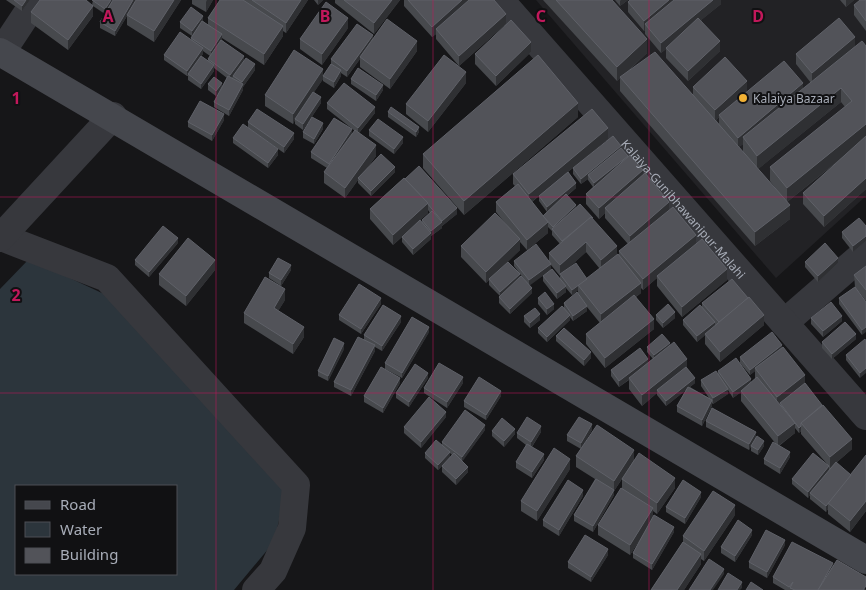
<svg xmlns="http://www.w3.org/2000/svg" width="866" height="590" viewBox="0 0 866 590" font-family="'Noto Sans',sans-serif">
<style>
.built{fill:#222225}
.water{fill:#2c353c;fill-rule:evenodd}
.lines{fill:none;stroke-linecap:round;stroke-linejoin:round}
.minor{stroke:#37383d;stroke-width:28}
.tertiary{stroke:#37383d;stroke-width:28}
.secondary{stroke:#45474d;stroke-width:28}
.wall{fill:#47494d;fill-rule:evenodd}
.shaded-wall{fill:#2f3033}
.building{fill:#525359;stroke:#5f6168}
.grid{fill:none;stroke:#c2185b;stroke-width:1;stroke-opacity:0.55}
.poi-dot{fill:#f2b134;stroke:#111113;stroke-width:2}
.labels{text-anchor:middle;dominant-baseline:central;stroke-width:4;stroke-linejoin:round;paint-order:stroke}
.poi-label{font-size:12px;fill:#a8adb8;stroke:#111113;text-anchor:start}
.street-label{font-size:12px;fill:#a8adb8;stroke:#111113}
.grid-label{font-size:16px;text-anchor:middle;font-weight:bold;fill:#c2185b;stroke:#111113;stroke-width:4;stroke-linejoin:round;paint-order:stroke}
</style>
<rect width="100%" height="100%" fill="#161618"/>
<polygon class="built" points="536,0 866,0 866,196 776,278"/>
<path class="water" d="M29 259 104 294 286 490 274 542 234 590H0V289ZM16 486H176V574H16Z"/>
<g class="lines">
<g class="minor">
<polyline points="1,53 36,0"/>
<polyline points="1,237 107,278 296,485 292,528 273,571 256,590"/>
<polyline points="0,238 113,116"/>
<polyline points="784,323 866,252"/>
</g>
<path class="tertiary" id="s1" d="M500 0 866 416"/>
<polyline class="secondary" points="0,52 866,560"/>
</g>
<g class="wall">
<polygon points="6,0 30,0 22,11"/>
<polygon points="93,0 135,0 135,2 181,0 154,42 127,25 127,16 115,36 100,28 100,22 105,14 93,6 93,16 68,50 31,23 31,12 92,5"/>
<polygon points="192,0 213,0 206,12 192,4"/>
<path d="M220 0H308L286 33 283 31V36L264 65 222 38V40L244 61 255 70 243 87V90L229 116 214 107V102L219 93 216 96 208 90V84L222 87 227 78 214 68V71L201 89 188 80V76H187L164 60V55L191 40 192 36 180 28V22L203 21 208 25V18ZM203 51 210 56 208 59V61L201 56 203 54Z"/>
<polygon points="314,0 323,0 318,5"/>
<polygon points="335,0 400,0 374,34 335,3"/>
<polygon points="404,0 494,0 506,24 459,66 436,39 436,34 432,37 404,6"/>
<path d="M543 0H612L647 53 625 74 693 95V87L747 91 740 97 803 89 811 83 796 64V54L866 46V189L824 227 803 204V193L847 154 787 202 790 219 755 246 620 91V78L617 81ZM841 102 845 107 770 167V181L779 193 758 169ZM719 117V124L716 120ZM743 144V152L739 147Z"/>
<polygon points="615,0 628,0 620,6"/>
<polygon points="721,0 721,4 701,20 720,51 688,81 666,58 666,49 661,53 645,34 645,30 644,31 628,12 628,2"/>
<polygon points="840,0 854,0 846,7"/>
<polygon points="866,0 866,31 854,15 854,5"/>
<polygon points="348,28 322,65 300,49 300,39"/>
<polygon points="373,38 417,51 390,89 360,67 360,59 347,77 341,73 341,76 334,88 323,81 323,76 331,64 331,59"/>
<polygon points="531,52 496,86 475,64 475,54"/>
<polygon points="323,79 314,92 321,103 303,130 295,124 295,120 293,124 265,106 265,95"/>
<polygon points="351,79 383,90 376,101 351,84"/>
<polygon points="466,83 428,132 406,114 406,104"/>
<polygon points="327,103 375,113 359,133 376,156 366,170 395,172 371,196 358,183 358,180 345,198 324,183 324,172 327,168 311,158 311,152 352,135 355,131 327,109"/>
<polygon points="388,112 419,132 416,137 388,117"/>
<polygon points="578,117 464,215 423,168 423,154"/>
<polygon points="224,120 212,141 188,127 188,122"/>
<polygon points="248,122 294,139 284,153 248,128"/>
<polygon points="323,129 314,144 303,138 303,132"/>
<polygon points="369,130 403,143 394,154 369,136"/>
<polygon points="233,138 278,155 268,168 233,143"/>
<path d="M608 139 568 172 576 188 567 196 576 208 617 255 619 256V251L628 244 605 218V213L599 219 586 204V194L593 187 588 180V179L581 184 573 174V168L621 148 696 244 727 280 682 317 657 286V278L643 290 641 288V293L636 297 654 329 605 368 586 344V334L600 323 587 307V311L573 321 570 317V320L547 342 538 333V328L564 308V303L578 294V290L572 295 566 288V292L557 299 543 281V276L549 271 529 285 532 293 510 314 499 303V297L500 296 489 285V280L486 283 461 257V246L508 227 496 212V202L515 186 513 184V174ZM539 196V201L547 212 543 216 532 202ZM548 227 552 231V235L560 244 549 253V262L514 261V266L526 282 520 277 498 271 520 250V242L527 250 548 233ZM586 252 600 269 587 279 565 271ZM551 265 560 276V275V279L551 269Z"/>
<path d="M404 178 457 214 442 226V228L431 236V239L413 255 402 242V237L393 245 370 219V209ZM428 210 430 213 422 220V222L407 232 428 213Z"/>
<polygon points="866,226 866,241 853,252 842,238 842,232"/>
<polygon points="178,243 149,277 135,265 135,260"/>
<polygon points="805,262 838,263 818,282 805,267"/>
<polygon points="866,266 866,301 855,287 866,302 862,335 839,304 839,298 855,287 854,275"/>
<polygon points="215,270 186,306 159,285 159,274"/>
<polygon points="291,270 281,286 269,278 269,273"/>
<polygon points="538,298 554,309 547,315 538,304"/>
<polygon points="285,300 278,311 304,337 293,354 244,323 244,313"/>
<polygon points="702,303 764,325 720,362 705,344 705,335 697,342 683,325 683,320 702,307"/>
<polygon points="381,304 361,334 339,320 339,315"/>
<polygon points="656,315 675,318 663,328 656,320"/>
<polygon points="524,316 540,320 530,328 524,322"/>
<polygon points="811,318 842,321 823,337 811,324"/>
<polygon points="401,322 382,351 375,347 375,351 351,396 334,387 334,382 364,340 364,335"/>
<polygon points="429,332 402,378 385,369 385,363"/>
<polygon points="556,336 591,358 584,366 556,341"/>
<polygon points="856,339 832,359 822,348 822,342"/>
<polygon points="866,341 860,378 846,360 846,355"/>
<polygon points="670,346 687,369 695,383 690,387 709,398 701,386 701,380 718,375 718,371 751,383 755,379 755,371 750,375 740,363 740,357 782,348 805,383 852,449 836,463 851,475 866,455 866,511 850,532 828,514 828,509 826,512 810,499 810,495 808,498 792,484 792,479 827,464 801,434 801,431 799,433 795,428 795,433 779,446 790,457 780,474 764,464 764,459 776,444 741,401 741,392 733,398 728,390 728,394 713,404 712,403 712,406 702,426 677,412 677,406 686,390 666,406 657,395 657,393 642,406 629,389 629,380 619,387 611,376 611,370 648,363 653,359 647,352 647,347"/>
<polygon points="344,349 328,381 318,376 318,371"/>
<polygon points="428,378 409,407 396,398 396,393"/>
<polygon points="400,383 383,413 364,402 364,396"/>
<polygon points="463,383 447,408 424,393 424,388"/>
<polygon points="501,396 486,420 464,407 464,401"/>
<polygon points="446,417 421,448 404,433 404,427"/>
<polygon points="706,421 756,437 749,450 706,427"/>
<path d="M485 430 462 461 468 472 456 485 442 472V466L438 470 425 458V453L442 445V442ZM450 453 452 455 446 462Z"/>
<polygon points="592,430 581,448 634,460 675,488 657,514 653,511 653,517 674,532 652,570 633,558 633,553 641,538 630,555 598,535 598,525 622,488 622,479 614,491 614,495 593,532 574,521 574,515 595,479 576,467 576,456 581,449 567,441 567,435"/>
<polygon points="492,431 515,434 504,447 492,436"/>
<polygon points="541,432 532,447 544,460 532,478 516,468 516,462 526,445 517,438 517,433"/>
<polygon points="751,446 764,446 758,455 751,451"/>
<polygon points="570,469 537,521 521,511 521,501"/>
<polygon points="583,496 559,536 543,526 543,520"/>
<polygon points="701,497 685,524 666,512 666,507"/>
<polygon points="735,515 704,561 701,559 701,564 684,590 651,590 683,542 683,536"/>
<polygon points="752,535 735,562 721,553 721,547"/>
<polygon points="785,545 767,578 749,568 749,562"/>
<polygon points="608,555 591,582 568,568 568,562"/>
<polygon points="833,566 866,590 785,590 773,583 773,577"/>
</g>
<g class="shaded-wall">
<polygon points="26,0 30,0 22,11 22,6"/>
<polygon points="111,0 114,0 105,14 105,9"/>
<polygon points="133,0 135,0 135,3 127,15 127,16 115,36 115,31"/>
<polygon points="174,0 181,0 154,42 154,31"/>
<polygon points="207,0 213,0 206,12 206,2"/>
<polygon points="301,0 308,0 286,33 286,23"/>
<polygon points="318,0 323,0 318,5"/>
<polygon points="392,0 400,0 374,34 374,23"/>
<polygon points="462,0 474,0 436,29 436,34 432,37 432,27"/>
<polygon points="621,0 628,0 620,6 620,1"/>
<polygon points="669,0 682,0 645,24 645,30 644,31 644,21"/>
<polygon points="713,0 721,0 721,4 667,48 666,48 666,49 661,53 661,43"/>
<polygon points="846,0 854,0 846,7"/>
<polygon points="93,6 93,16 68,50 68,40"/>
<polygon points="506,14 506,24 459,66 459,56"/>
<polygon points="203,16 203,21 192,36 192,31"/>
<polygon points="348,18 348,28 322,65 322,54"/>
<polygon points="283,26 283,36 264,65 264,54"/>
<polygon points="222,34 222,40 211,57 211,51"/>
<polygon points="373,35 373,41 360,57 360,59 347,77 347,71"/>
<polygon points="855,37 855,47 812,83 812,73"/>
<polygon points="647,39 647,53 617,81 617,67"/>
<polygon points="417,41 417,51 390,89 390,79"/>
<polygon points="720,41 720,51 688,81 688,71"/>
<polygon points="531,42 531,52 496,86 496,76"/>
<polygon points="203,48 203,54 188,75 188,74 187,76 187,71"/>
<polygon points="244,56 244,62 230,80 230,75"/>
<polygon points="255,64 255,70 243,87 243,90 229,116 229,110 242,86 242,82"/>
<polygon points="214,65 214,71 201,89 201,84"/>
<polygon points="323,69 323,79 296,119 295,119 295,120 293,124 293,114"/>
<polygon points="341,70 341,76 334,88 334,82"/>
<polygon points="466,72 466,83 428,132 428,121"/>
<polygon points="747,81 747,91 720,116 719,115 719,117 715,121 715,110"/>
<polygon points="222,83 222,89 216,96 216,91"/>
<polygon points="803,83 803,94 743,137 743,144 738,148 738,138"/>
<polygon points="383,85 383,90 376,101 376,95"/>
<polygon points="841,88 841,102 757,170 757,156"/>
<polygon points="321,97 321,103 303,130 303,124"/>
<polygon points="578,103 578,117 464,215 464,201"/>
<polygon points="375,107 375,113 358,134 358,128"/>
<polygon points="224,114 224,120 212,141 212,135"/>
<polygon points="323,123 323,129 314,144 314,139"/>
<polygon points="866,124 866,138 787,202 787,188"/>
<polygon points="419,127 419,132 416,137 416,132"/>
<polygon points="608,128 608,139 529,204 529,194"/>
<polygon points="352,129 352,135 329,169 329,164"/>
<polygon points="294,133 294,139 284,153 284,147"/>
<polygon points="403,137 403,143 394,154 394,149"/>
<polygon points="376,145 376,156 359,179 358,178 358,180 345,198 345,188"/>
<polygon points="621,146 621,152 588,175 588,179 581,184 581,179"/>
<polygon points="278,149 278,155 268,168 268,163"/>
<polygon points="628,156 594,189 594,183"/>
<polygon points="395,167 395,172 371,196 371,191"/>
<polygon points="643,170 643,180 605,208 605,213 599,219 599,208"/>
<polygon points="866,178 866,189 824,227 824,216"/>
<polygon points="576,183 576,188 547,212 547,207"/>
<polygon points="669,202 669,212 630,247 630,236"/>
<polygon points="428,203 428,213 393,245 393,235"/>
<polygon points="576,205 576,211 553,230 553,227"/>
<polygon points="790,205 790,219 755,246 755,232"/>
<polygon points="457,208 457,214 442,226 442,221"/>
<polygon points="442,222 442,228 431,236 431,231"/>
<polygon points="548,222 548,233 527,250 527,240"/>
<polygon points="431,233 431,239 413,255 413,249"/>
<polygon points="696,235 696,245 657,276 657,278 643,290 643,279"/>
<polygon points="866,236 866,241 853,252 853,246"/>
<polygon points="178,238 178,243 149,277 149,272"/>
<polygon points="520,239 520,250 486,283 486,272"/>
<polygon points="586,242 586,252 560,276 560,265"/>
<polygon points="617,246 617,256 601,270 601,260"/>
<polygon points="838,258 838,263 818,282 818,276"/>
<polygon points="215,260 215,270 186,306 186,296"/>
<polygon points="551,264 551,270 529,286 529,280"/>
<polygon points="291,265 291,270 281,286 281,280"/>
<polygon points="727,269 727,280 682,317 682,307"/>
<polygon points="520,274 520,279 500,297 500,292"/>
<polygon points="587,279 578,285 578,290 572,295 572,290"/>
<polygon points="641,283 641,293 601,324 601,314"/>
<polygon points="566,286 566,292 557,299 557,293"/>
<polygon points="532,288 532,293 510,314 510,309"/>
<polygon points="285,289 285,300 274,318 274,308"/>
<polygon points="381,298 381,304 361,334 361,329"/>
<polygon points="554,304 554,309 547,315 547,309"/>
<polygon points="587,306 587,311 573,321 573,316"/>
<polygon points="675,312 675,318 663,328 663,323"/>
<polygon points="540,314 540,320 530,328 530,323"/>
<polygon points="570,315 570,320 547,342 547,337"/>
<polygon points="764,315 764,325 720,362 720,352"/>
<polygon points="401,316 401,322 382,351 382,346"/>
<polygon points="842,316 842,321 823,337 823,331"/>
<polygon points="654,319 654,329 605,368 605,358"/>
<polygon points="715,322 715,327 697,342 697,336"/>
<polygon points="304,327 304,337 293,354 293,344"/>
<polygon points="429,327 429,332 402,378 402,373"/>
<polygon points="866,327 866,332 862,335 862,330"/>
<polygon points="856,334 856,339 832,359 832,354"/>
<polygon points="344,343 344,349 328,381 328,376"/>
<polygon points="670,343 670,348 654,361 654,355"/>
<polygon points="375,345 375,351 351,396 351,390"/>
<polygon points="782,345 782,350 755,368 755,371 750,375 750,370"/>
<polygon points="591,352 591,358 584,366 584,360"/>
<polygon points="648,359 648,365 619,387 619,381"/>
<polygon points="687,359 687,369 657,390 657,393 642,406 642,395"/>
<polygon points="866,368 866,373 860,378 860,373"/>
<polygon points="428,373 428,378 409,407 409,402"/>
<polygon points="805,375 805,386 777,407 777,397"/>
<polygon points="463,377 463,383 447,408 447,402"/>
<polygon points="400,378 400,383 383,413 383,408"/>
<polygon points="695,378 695,383 666,406 666,401"/>
<polygon points="751,379 751,385 733,398 733,392"/>
<polygon points="728,389 728,394 713,404 713,398"/>
<polygon points="501,391 501,396 486,420 486,415"/>
<polygon points="712,400 712,406 702,426 702,420"/>
<polygon points="446,412 446,417 421,448 421,442"/>
<polygon points="795,423 795,433 778,446 778,436"/>
<polygon points="592,424 592,430 581,449 581,443"/>
<polygon points="485,425 485,430 462,462 462,457"/>
<polygon points="541,426 541,432 531,448 531,442"/>
<polygon points="801,426 801,431 799,433 799,428"/>
<polygon points="515,429 515,434 504,447 504,441"/>
<polygon points="756,432 756,437 749,450 749,444"/>
<polygon points="852,439 852,449 830,468 830,457"/>
<polygon points="764,441 764,446 758,455 758,450"/>
<polygon points="634,450 634,460 614,491 614,495 593,532 593,526 614,490 614,481"/>
<polygon points="450,452 450,458 438,470 438,465"/>
<polygon points="790,452 790,457 780,474 780,468"/>
<polygon points="544,454 544,460 532,478 532,472"/>
<polygon points="570,459 570,469 537,521 537,511"/>
<polygon points="829,466 829,471 810,493 810,495 808,498 808,492"/>
<polygon points="468,467 468,472 456,485 456,479"/>
<polygon points="675,478 675,488 657,514 657,503"/>
<polygon points="583,490 583,496 559,536 559,530"/>
<polygon points="701,492 701,497 685,524 685,518"/>
<polygon points="866,501 866,511 850,532 850,521"/>
<polygon points="828,504 828,509 826,512 826,506"/>
<polygon points="735,505 735,515 704,561 704,551"/>
<polygon points="653,508 653,519 630,555 630,545"/>
<polygon points="674,527 674,532 652,570 652,564"/>
<polygon points="752,530 752,535 735,562 735,556"/>
<polygon points="785,540 785,545 767,578 767,572"/>
<polygon points="608,549 608,555 591,582 591,577"/>
<polygon points="701,554 701,564 684,590 677,590"/>
<polygon points="833,563 833,569 818,590"/>
<polygon points="724,569 724,574 713,590 710,590"/>
<polygon points="742,582 742,588 740,590 737,590"/>
</g>
<g class="building">
<polygon points="14,0 26,0 22,6"/>
<polygon points="40,0 86,0 93,6 68,40 31,12"/>
<polygon points="92,0 111,0 105,9"/>
<polygon points="113,0 133,0 115,31 100,22"/>
<polygon points="136,0 174,0 154,31 127,15"/>
<polygon points="220,0 243,0 283,26 264,54 208,18"/>
<polygon points="252,0 301,0 286,23"/>
<polygon points="344,0 392,0 374,23"/>
<polygon points="408,0 462,0 432,27"/>
<polygon points="469,0 494,0 506,14 459,56 436,29"/>
<polygon points="556,0 612,0 647,39 617,67"/>
<polygon points="630,0 669,0 644,21 628,2"/>
<polygon points="674,0 713,0 661,43 645,24"/>
<polygon points="860,0 866,0 866,21 854,5"/>
<polygon points="326,2 348,18 322,54 300,39"/>
<polygon points="191,7 203,16 192,31 180,22"/>
<polygon points="698,18 720,41 688,71 666,48"/>
<polygon points="839,18 855,37 812,73 796,54"/>
<polygon points="387,19 417,41 390,79 360,57"/>
<polygon points="511,20 531,42 496,76 475,54"/>
<polygon points="202,21 222,34 211,51 191,38"/>
<polygon points="357,24 373,35 347,71 331,59"/>
<polygon points="180,32 203,48 187,71 164,55"/>
<polygon points="221,40 244,56 230,75 208,59"/>
<polygon points="862,41 866,46 866,124 787,188 770,167 852,101 841,88 757,156 743,137"/>
<polygon points="294,50 323,69 293,114 265,95"/>
<polygon points="655,52 790,205 755,232 620,77"/>
<polygon points="444,55 466,72 428,121 406,104"/>
<polygon points="538,55 578,103 464,201 423,154"/>
<polygon points="201,56 214,65 201,84 188,74"/>
<polygon points="725,57 747,81 715,110 693,87"/>
<polygon points="246,58 255,64 242,82 233,76"/>
<polygon points="784,61 803,83 738,138 719,115"/>
<polygon points="331,64 341,70 334,82 323,76"/>
<polygon points="358,68 383,85 376,95 351,79"/>
<polygon points="228,76 243,84 229,110 214,102"/>
<polygon points="214,77 222,83 216,91 208,84"/>
<polygon points="344,83 375,107 358,128 327,103"/>
<polygon points="313,92 321,97 303,124 295,119"/>
<polygon points="200,101 224,114 212,135 188,122"/>
<polygon points="391,107 419,127 416,132 388,112"/>
<polygon points="257,109 294,133 284,147 248,122"/>
<polygon points="592,109 608,128 529,194 513,174"/>
<polygon points="312,117 323,123 314,139 303,132"/>
<polygon points="334,118 352,129 329,164 311,152"/>
<polygon points="378,119 403,137 394,149 369,130"/>
<polygon points="243,124 278,149 268,163 233,138"/>
<polygon points="355,130 376,145 345,188 324,172"/>
<polygon points="613,136 621,146 581,179 573,168"/>
<polygon points="866,136 866,178 824,216 803,193"/>
<polygon points="621,148 628,156 594,183 588,175"/>
<polygon points="381,154 395,167 371,191 358,178"/>
<polygon points="630,155 643,170 599,208 586,194"/>
<polygon points="419,166 457,208 442,221 427,203 428,203 405,179"/>
<polygon points="568,172 576,183 547,207 539,196"/>
<polygon points="645,173 669,202 630,236 605,208"/>
<polygon points="404,178 428,203 393,235 370,209"/>
<polygon points="518,184 548,222 527,240 496,202"/>
<polygon points="566,194 576,205 553,227 543,216"/>
<polygon points="580,204 593,218 591,217 562,241 552,229"/>
<polygon points="673,207 696,235 643,279 619,251"/>
<polygon points="432,211 442,222 431,231 422,220"/>
<polygon points="495,213 520,239 486,272 461,246"/>
<polygon points="591,217 617,246 601,260 586,242 560,265 549,253"/>
<polygon points="859,218 866,226 866,236 853,246 842,232"/>
<polygon points="420,220 431,233 413,249 402,237"/>
<polygon points="163,226 178,238 149,272 135,260"/>
<polygon points="188,238 215,260 186,296 159,274"/>
<polygon points="702,239 727,269 682,307 657,276"/>
<polygon points="825,243 838,258 818,276 805,262"/>
<polygon points="536,244 551,264 529,280 514,261"/>
<polygon points="618,254 641,283 601,314 578,285"/>
<polygon points="278,258 291,265 281,280 269,273"/>
<polygon points="508,262 520,274 500,292 489,279"/>
<polygon points="576,263 587,279 572,290 560,274"/>
<polygon points="866,266 866,290 854,275"/>
<polygon points="552,269 566,286 557,293 543,276"/>
<polygon points="521,276 532,288 510,309 499,297"/>
<polygon points="265,277 285,289 274,308 304,327 293,344 244,313"/>
<polygon points="732,279 748,298 719,322 702,303"/>
<polygon points="359,284 381,298 361,329 339,315"/>
<polygon points="855,287 866,302 866,327 862,330 839,298"/>
<polygon points="545,292 554,304 547,309 538,298"/>
<polygon points="577,292 587,306 573,316 564,303"/>
<polygon points="634,295 654,319 605,358 586,334"/>
<polygon points="749,297 764,315 720,352 705,334"/>
<polygon points="831,302 842,316 823,331 811,318"/>
<polygon points="668,304 675,312 663,323 656,315"/>
<polygon points="383,305 401,316 382,346 364,335"/>
<polygon points="700,305 715,322 697,336 683,320"/>
<polygon points="562,306 570,315 547,337 538,328"/>
<polygon points="535,308 540,314 530,323 524,316"/>
<polygon points="412,317 429,327 402,373 385,363"/>
<polygon points="845,322 856,334 832,354 822,342"/>
<polygon points="564,328 591,352 584,360 556,336"/>
<polygon points="772,332 782,345 750,370 740,357"/>
<polygon points="662,334 670,343 654,355 647,347"/>
<polygon points="358,337 375,345 351,390 334,382"/>
<polygon points="334,338 344,343 328,376 318,371"/>
<polygon points="865,339 866,341 866,368 860,373 846,355"/>
<polygon points="674,342 687,359 642,395 629,378"/>
<polygon points="783,347 805,375 777,397 755,368"/>
<polygon points="640,348 648,359 619,381 611,370"/>
<polygon points="736,358 751,379 733,392 718,371"/>
<polygon points="439,363 463,377 447,402 424,388"/>
<polygon points="415,364 428,373 409,402 396,393"/>
<polygon points="381,367 400,378 383,408 364,396"/>
<polygon points="686,367 695,378 666,401 657,390"/>
<polygon points="716,371 728,389 713,398 701,380"/>
<polygon points="479,377 501,391 486,415 464,401"/>
<polygon points="757,377 795,423 778,436 741,391"/>
<polygon points="805,383 822,405 801,423 801,426 799,428 780,403"/>
<polygon points="688,387 712,400 702,420 677,406"/>
<polygon points="429,397 446,412 421,442 404,427"/>
<polygon points="823,405 852,439 830,457 801,423"/>
<polygon points="712,408 756,432 749,444 706,421"/>
<polygon points="465,410 485,425 462,457 442,442"/>
<polygon points="527,417 541,426 531,442 517,433"/>
<polygon points="579,417 592,424 581,443 567,435"/>
<polygon points="502,418 515,429 504,441 492,431"/>
<polygon points="597,425 634,450 614,481 576,456"/>
<polygon points="757,436 764,441 758,450 751,446"/>
<polygon points="436,440 450,452 438,465 425,453"/>
<polygon points="773,442 790,452 780,468 764,459"/>
<polygon points="527,444 544,454 532,472 516,462"/>
<polygon points="554,448 570,459 537,511 521,501"/>
<polygon points="454,453 468,467 456,479 442,466"/>
<polygon points="639,453 675,478 657,503 622,479"/>
<polygon points="813,453 829,466 808,492 792,479"/>
<polygon points="866,455 866,501 850,521 828,503"/>
<polygon points="836,462 851,475 826,506 810,493"/>
<polygon points="596,479 614,490 593,526 574,515"/>
<polygon points="568,480 583,490 559,530 543,520"/>
<polygon points="683,480 701,492 685,518 666,507"/>
<polygon points="621,488 653,508 630,545 598,525"/>
<polygon points="713,491 735,505 704,551 683,536"/>
<polygon points="654,515 674,527 652,564 633,553"/>
<polygon points="738,520 752,530 735,556 721,547"/>
<polygon points="766,530 785,540 767,572 749,562"/>
<polygon points="585,535 608,549 591,577 568,562"/>
<polygon points="683,542 701,554 677,590 651,590"/>
<polygon points="792,542 833,563 818,590 795,590 790,588 793,582 789,587 773,577"/>
<polygon points="709,559 724,569 710,590 689,590"/>
<polygon points="837,560 866,577 866,586 863,590 818,590"/>
<polygon points="728,573 742,582 737,590 718,590"/>
<polygon points="751,582 763,590 746,590"/>
</g>
<path class="grid" d="M216 0V590M433 0V590M649 0V590M0 197H866M0 393H866"/>
<circle class="poi-dot" cx="743" cy="98" r="5"/>
<g class="labels">
<g class="poi-label">
<text x="753" y="98">Kalaiya Bazaar</text>
</g>
<g class="street-label">
<text stroke="none"><textPath href="#s1" startOffset="278">Kalaiya-Gunjbhawanipur-Malahi</textPath></text>
</g>
</g>
<g class="grid-label">
<text x="108" y="22">A</text>
<text x="325" y="22">B</text>
<text x="541" y="22">C</text>
<text x="758" y="22">D</text>
<text x="16" y="104">1</text>
<text x="16" y="301">2</text>
</g>
<rect x="15" y="485" width="162" height="90" fill="#111113" stroke="#4d4f55"/>
<rect x="25" y="501" width="25" height="8" fill="#45474d" stroke="#4d4f55"/>
<text x="60" y="510" font-size="15" fill="#a8adb8">Road</text>
<rect x="25" y="522" width="25" height="15" fill="#2c353c" stroke="#4d4f55"/>
<text x="60" y="535" font-size="15" fill="#a8adb8">Water</text>
<rect x="25" y="548" width="25" height="15" fill="#525359" stroke="#4d4f55"/>
<text x="60" y="560" font-size="15" fill="#a8adb8">Building</text>
</svg>
